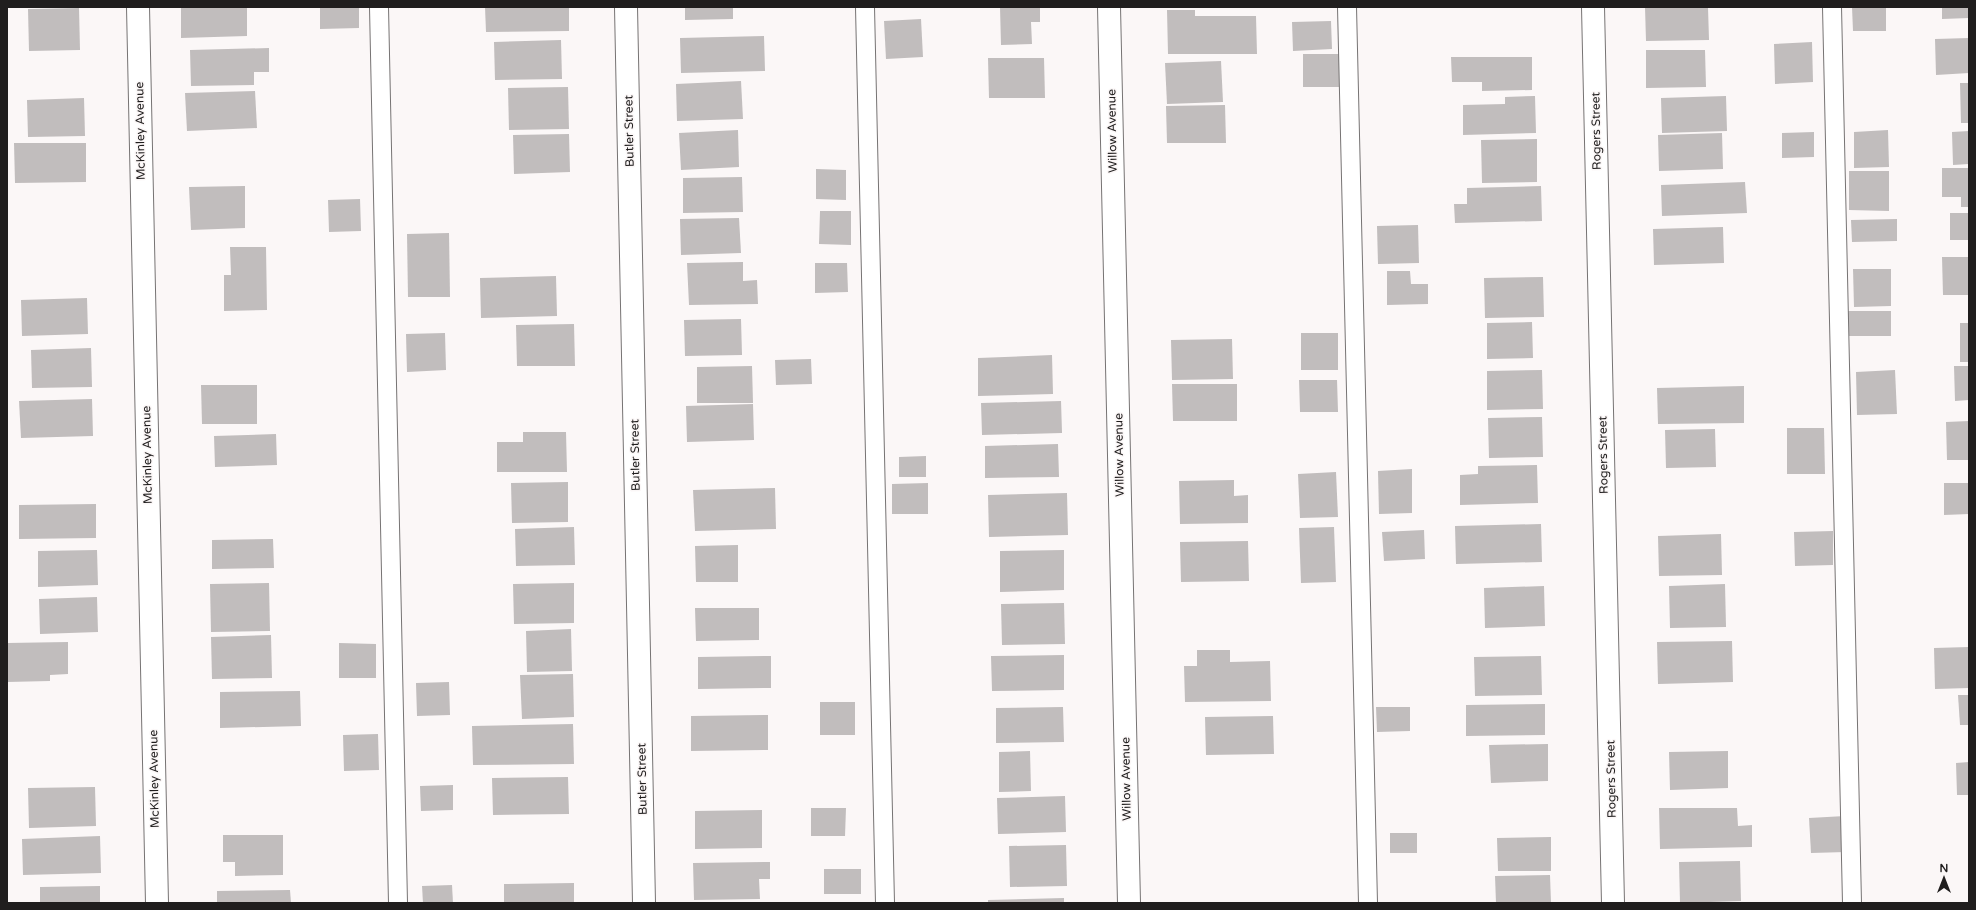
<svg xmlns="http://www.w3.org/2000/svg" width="1976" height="910" viewBox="0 0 1976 910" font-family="'Varela Round',sans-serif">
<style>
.building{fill:#c1bdbd}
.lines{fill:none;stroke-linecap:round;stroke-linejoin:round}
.lane-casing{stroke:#767373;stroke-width:20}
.street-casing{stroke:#767373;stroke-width:24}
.lane{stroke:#fff;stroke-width:18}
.street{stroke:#fff;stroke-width:22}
.labels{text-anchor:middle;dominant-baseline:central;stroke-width:3;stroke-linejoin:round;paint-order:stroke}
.street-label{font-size:12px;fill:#201e1e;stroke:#fbf7f7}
</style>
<rect width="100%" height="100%" fill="#fbf7f7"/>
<g class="building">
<polygon points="181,7 247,7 247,36 181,38"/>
<polygon points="320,7 359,7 359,28 320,29"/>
<polygon points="485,7 569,7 569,31 486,32"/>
<polygon points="685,7 733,7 733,19 685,20"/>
<polygon points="1000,7 1040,7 1040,22 1031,22 1032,44 1001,45"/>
<polygon points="1645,7 1708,7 1709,40 1646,41"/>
<polygon points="1852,7 1886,7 1886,31 1853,31"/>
<polygon points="1942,7 1969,7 1969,18 1942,19"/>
<polygon points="79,8 80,50 29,51 28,9"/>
<polygon points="1167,10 1195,10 1195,16 1256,16 1257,54 1168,54"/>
<polygon points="921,19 923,57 886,59 884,21"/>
<polygon points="1331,21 1332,49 1293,51 1292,22"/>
<polygon points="764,36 765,71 681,73 680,38"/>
<polygon points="1969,38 1969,73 1936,75 1935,39"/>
<polygon points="561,40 562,79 495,80 494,42"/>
<polygon points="1812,42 1813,82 1775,84 1774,44"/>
<polygon points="269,48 269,72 254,72 254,85 191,86 190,50"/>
<polygon points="1646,50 1705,50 1706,87 1646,88"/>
<polygon points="1303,54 1339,54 1340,87 1303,87"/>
<polygon points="1451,57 1532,57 1532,90 1482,91 1482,82 1452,82"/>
<polygon points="988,58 1044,58 1045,98 989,98"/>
<polygon points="1221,61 1223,102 1167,104 1165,63"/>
<polygon points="741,81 743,119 677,121 676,84"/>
<polygon points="1960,83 1969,83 1969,123 1961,123"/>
<polygon points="568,87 569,129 509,130 508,88"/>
<polygon points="255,91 257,128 187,131 185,93"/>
<polygon points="1535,96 1536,133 1463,135 1463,105 1505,104 1505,97"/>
<polygon points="1726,96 1727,131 1662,133 1661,98"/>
<polygon points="84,98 85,136 28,137 27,100"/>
<polygon points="1225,105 1226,143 1167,143 1166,106"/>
<polygon points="738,130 739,167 681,170 679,133"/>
<polygon points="1888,130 1889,167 1854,168 1854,132"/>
<polygon points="1969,131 1969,164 1953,165 1952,132"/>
<polygon points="1814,132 1814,157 1782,158 1782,133"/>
<polygon points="1722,133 1723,169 1659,171 1658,135"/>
<polygon points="569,134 570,172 514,174 513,135"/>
<polygon points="1537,139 1537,182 1482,183 1481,140"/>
<polygon points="14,143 86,143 86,182 15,183"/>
<polygon points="1942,168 1969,168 1969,207 1961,207 1961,197 1942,197"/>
<polygon points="816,169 846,170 846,200 816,199"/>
<polygon points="1849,171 1889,171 1889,211 1849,210"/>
<polygon points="742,177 743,212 683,213 683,178"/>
<polygon points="1745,182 1747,213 1662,216 1661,185"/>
<polygon points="245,186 245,228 191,230 189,187"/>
<polygon points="1541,186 1542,221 1455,223 1454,204 1467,204 1467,188"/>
<polygon points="360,199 361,231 329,232 328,200"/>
<polygon points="820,211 851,211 851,245 819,244"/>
<rect x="1950" y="213" width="19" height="27"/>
<polygon points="739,218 741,253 681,255 680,219"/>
<polygon points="1897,219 1897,241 1852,242 1851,220"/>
<polygon points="1418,225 1419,263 1378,264 1377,226"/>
<polygon points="1723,227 1724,263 1654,265 1653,229"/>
<polygon points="449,233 450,297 408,297 407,234"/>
<polygon points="230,247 266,247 267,310 224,311 224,275 231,275"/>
<polygon points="1942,257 1969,257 1969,295 1943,295"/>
<polygon points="743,262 743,281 757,280 758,304 689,305 687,263"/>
<polygon points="815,263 847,263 848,292 815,293"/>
<polygon points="1853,269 1891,269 1891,306 1854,307"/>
<polygon points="1387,271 1410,271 1411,284 1428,284 1428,304 1387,305"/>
<polygon points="556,276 557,316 481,318 480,278"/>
<polygon points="1543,277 1544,317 1485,318 1484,278"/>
<polygon points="87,298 88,334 22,336 21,300"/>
<rect x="1846" y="311" width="45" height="25"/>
<polygon points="741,319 742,355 685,356 684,320"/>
<polygon points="1532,322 1533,358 1487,359 1487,323"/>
<rect x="1960" y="323" width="9" height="39"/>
<polygon points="574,324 575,366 517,366 516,325"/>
<polygon points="445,333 446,370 407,372 406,334"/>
<rect x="1301" y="333" width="37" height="37"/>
<polygon points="1232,339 1233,379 1172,380 1171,340"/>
<polygon points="91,348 92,387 32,388 31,350"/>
<polygon points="1052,355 1053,394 978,396 978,358"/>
<polygon points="811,359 812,384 776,385 775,360"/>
<polygon points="752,366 753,403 697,403 697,367"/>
<polygon points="1954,366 1969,366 1969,400 1955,401"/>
<polygon points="1542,370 1543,409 1487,410 1487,371"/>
<polygon points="1895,370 1897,414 1857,415 1856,372"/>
<polygon points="1299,380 1337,380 1338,412 1300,412"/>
<polygon points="1172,384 1237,384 1237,421 1173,421"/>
<polygon points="201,385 257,385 257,424 202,424"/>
<polygon points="1744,386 1744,423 1658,424 1657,388"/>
<polygon points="92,399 93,436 21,438 19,401"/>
<polygon points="1061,401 1062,433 982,435 981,403"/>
<polygon points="753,404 754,440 687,442 686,406"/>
<polygon points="1542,417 1543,457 1489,458 1488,418"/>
<polygon points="1969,421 1969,460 1947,460 1946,422"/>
<polygon points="1787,428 1824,428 1825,474 1787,474"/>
<polygon points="1715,429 1716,467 1666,468 1665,430"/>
<polygon points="523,432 566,432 567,472 497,472 497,442 523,442"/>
<polygon points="276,434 277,465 215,467 214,436"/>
<polygon points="1058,444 1059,477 985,478 985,446"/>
<polygon points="926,456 926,477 899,477 899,457"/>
<polygon points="1537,465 1538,503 1460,505 1460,475 1478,474 1478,466"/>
<polygon points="1412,469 1412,513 1379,514 1378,471"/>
<polygon points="1336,472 1338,517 1300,518 1298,474"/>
<polygon points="1234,480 1234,496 1248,495 1248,523 1180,524 1179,481"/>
<polygon points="568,482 568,522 512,523 511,483"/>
<polygon points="928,483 928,514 892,514 892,484"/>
<polygon points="1944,483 1969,483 1969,514 1944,515"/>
<polygon points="775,488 776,529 695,531 693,490"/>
<polygon points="1067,493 1068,535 989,537 988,495"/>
<polygon points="96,504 96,538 19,539 19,505"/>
<polygon points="1541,524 1542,562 1456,564 1455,526"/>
<polygon points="574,527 575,565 516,566 515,529"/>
<polygon points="1334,527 1336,582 1301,583 1299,528"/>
<polygon points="1424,530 1425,559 1384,561 1382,532"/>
<polygon points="1833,531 1833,565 1795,566 1794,532"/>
<polygon points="1721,534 1722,575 1659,576 1658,536"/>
<polygon points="273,539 274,568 212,569 212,540"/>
<polygon points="1248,541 1249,581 1181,582 1180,542"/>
<polygon points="738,545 738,582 696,582 695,546"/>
<polygon points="97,550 98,585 38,587 38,551"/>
<polygon points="1064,550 1064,590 1000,592 1000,551"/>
<polygon points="269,583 270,631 211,632 210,584"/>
<polygon points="574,583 574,623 514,624 513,584"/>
<polygon points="1725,584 1726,627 1670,628 1669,586"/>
<polygon points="1544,586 1545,626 1485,628 1484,588"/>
<polygon points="97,597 98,632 40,634 39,599"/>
<polygon points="1064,603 1065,644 1002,645 1001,604"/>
<polygon points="695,608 759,608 759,640 696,641"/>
<polygon points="571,629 572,671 527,672 526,631"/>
<polygon points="271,635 272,678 212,679 211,637"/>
<polygon points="1732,641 1733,682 1658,684 1657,642"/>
<polygon points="68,642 68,674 50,675 50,681 7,682 7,643"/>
<polygon points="339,643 376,644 376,678 339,678"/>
<polygon points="1969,647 1969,688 1935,689 1934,648"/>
<polygon points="1197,650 1230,650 1230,662 1270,661 1271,701 1185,702 1184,666 1197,666"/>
<polygon points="1064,655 1064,690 992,691 991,656"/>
<polygon points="771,656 771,688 698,689 698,657"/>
<polygon points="1541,656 1542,695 1475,696 1474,657"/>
<polygon points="573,674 574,717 522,719 520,675"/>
<polygon points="449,682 450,715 417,716 416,683"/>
<polygon points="300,691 301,726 220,728 220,692"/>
<polygon points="1958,695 1969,695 1969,725 1960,725"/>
<rect x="820" y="702" width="35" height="33"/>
<polygon points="1545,704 1545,735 1466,736 1466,705"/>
<polygon points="1063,707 1064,742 996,743 996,708"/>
<polygon points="1376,707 1410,707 1410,731 1377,732"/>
<polygon points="768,715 768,750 691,751 691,716"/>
<polygon points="1273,716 1274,754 1206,755 1205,717"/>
<polygon points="573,724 574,764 473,765 472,726"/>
<polygon points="378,734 379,770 344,771 343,735"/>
<polygon points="1548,744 1548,781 1491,783 1489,745"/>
<polygon points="1030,751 1031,791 999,792 999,752"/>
<polygon points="1728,751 1728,788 1670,790 1669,752"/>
<polygon points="1969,762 1969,795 1957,795 1956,763"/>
<polygon points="568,777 569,814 493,815 492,778"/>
<polygon points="453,785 453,810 421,811 420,786"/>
<polygon points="95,787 96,826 29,828 28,788"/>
<polygon points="1065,796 1066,832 998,834 997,798"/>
<polygon points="811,808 846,808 845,836 811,836"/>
<polygon points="1659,808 1737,808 1738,826 1752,825 1752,847 1660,849"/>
<polygon points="762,810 762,848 695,849 695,811"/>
<polygon points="1845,816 1846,852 1811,853 1809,818"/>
<rect x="1390" y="833" width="27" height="20"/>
<polygon points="223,835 283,835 283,875 235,876 235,862 223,862"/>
<polygon points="100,836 101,873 23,875 22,839"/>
<polygon points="1551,837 1551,871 1498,871 1497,838"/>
<polygon points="1066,845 1067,886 1010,887 1009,846"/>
<polygon points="1740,861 1741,901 1680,903 1679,862"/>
<polygon points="770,862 770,879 759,879 760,899 694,900 693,863"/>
<rect x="824" y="869" width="37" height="25"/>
<polygon points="1550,875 1551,903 1496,903 1495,876"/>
<polygon points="574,883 574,903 504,903 504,884"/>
<polygon points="452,885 453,903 423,903 422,886"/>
<polygon points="100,886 100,903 40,903 40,887"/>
<polygon points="290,890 291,903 217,903 217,891"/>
<polygon points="1064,898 1064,903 988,903 988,900"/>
</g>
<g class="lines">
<defs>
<g id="lane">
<polyline points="379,7 398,903"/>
<polyline points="865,7 885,903"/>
<polyline points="1347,7 1368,903"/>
<polyline points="1832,7 1852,903"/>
</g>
<g id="street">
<polyline points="138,7 157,903"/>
<polyline points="626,7 644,903"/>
<polyline points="1109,7 1129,903"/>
<polyline points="1593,7 1613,903"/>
</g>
</defs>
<use href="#lane" class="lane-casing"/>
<use href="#street" class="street-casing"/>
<use href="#lane" class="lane"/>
<use href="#street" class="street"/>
</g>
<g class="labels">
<g class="street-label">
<text transform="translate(140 131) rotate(-91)">McKinley Avenue</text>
<text transform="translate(629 131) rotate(-91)">Butler Street</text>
<text transform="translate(1112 131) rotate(-91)">Willow Avenue</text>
<text transform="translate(1596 131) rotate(-91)">Rogers Street</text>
<text transform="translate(147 455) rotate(-91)">McKinley Avenue</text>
<text transform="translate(635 455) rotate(-91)">Butler Street</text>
<text transform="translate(1119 455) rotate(-91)">Willow Avenue</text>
<text transform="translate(1603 455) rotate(-91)">Rogers Street</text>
<text transform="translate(154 779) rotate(-91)">McKinley Avenue</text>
<text transform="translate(642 779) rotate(-91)">Butler Street</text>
<text transform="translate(1126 779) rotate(-91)">Willow Avenue</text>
<text transform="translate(1611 779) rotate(-91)">Rogers Street</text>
</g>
</g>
<rect width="1976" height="910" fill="none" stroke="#201e1e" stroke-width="16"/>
<g transform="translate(1944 878)" stroke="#fbf7f7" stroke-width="3" paint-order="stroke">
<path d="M0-3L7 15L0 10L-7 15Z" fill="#201e1e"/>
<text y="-6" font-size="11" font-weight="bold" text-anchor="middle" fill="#201e1e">N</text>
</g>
</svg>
